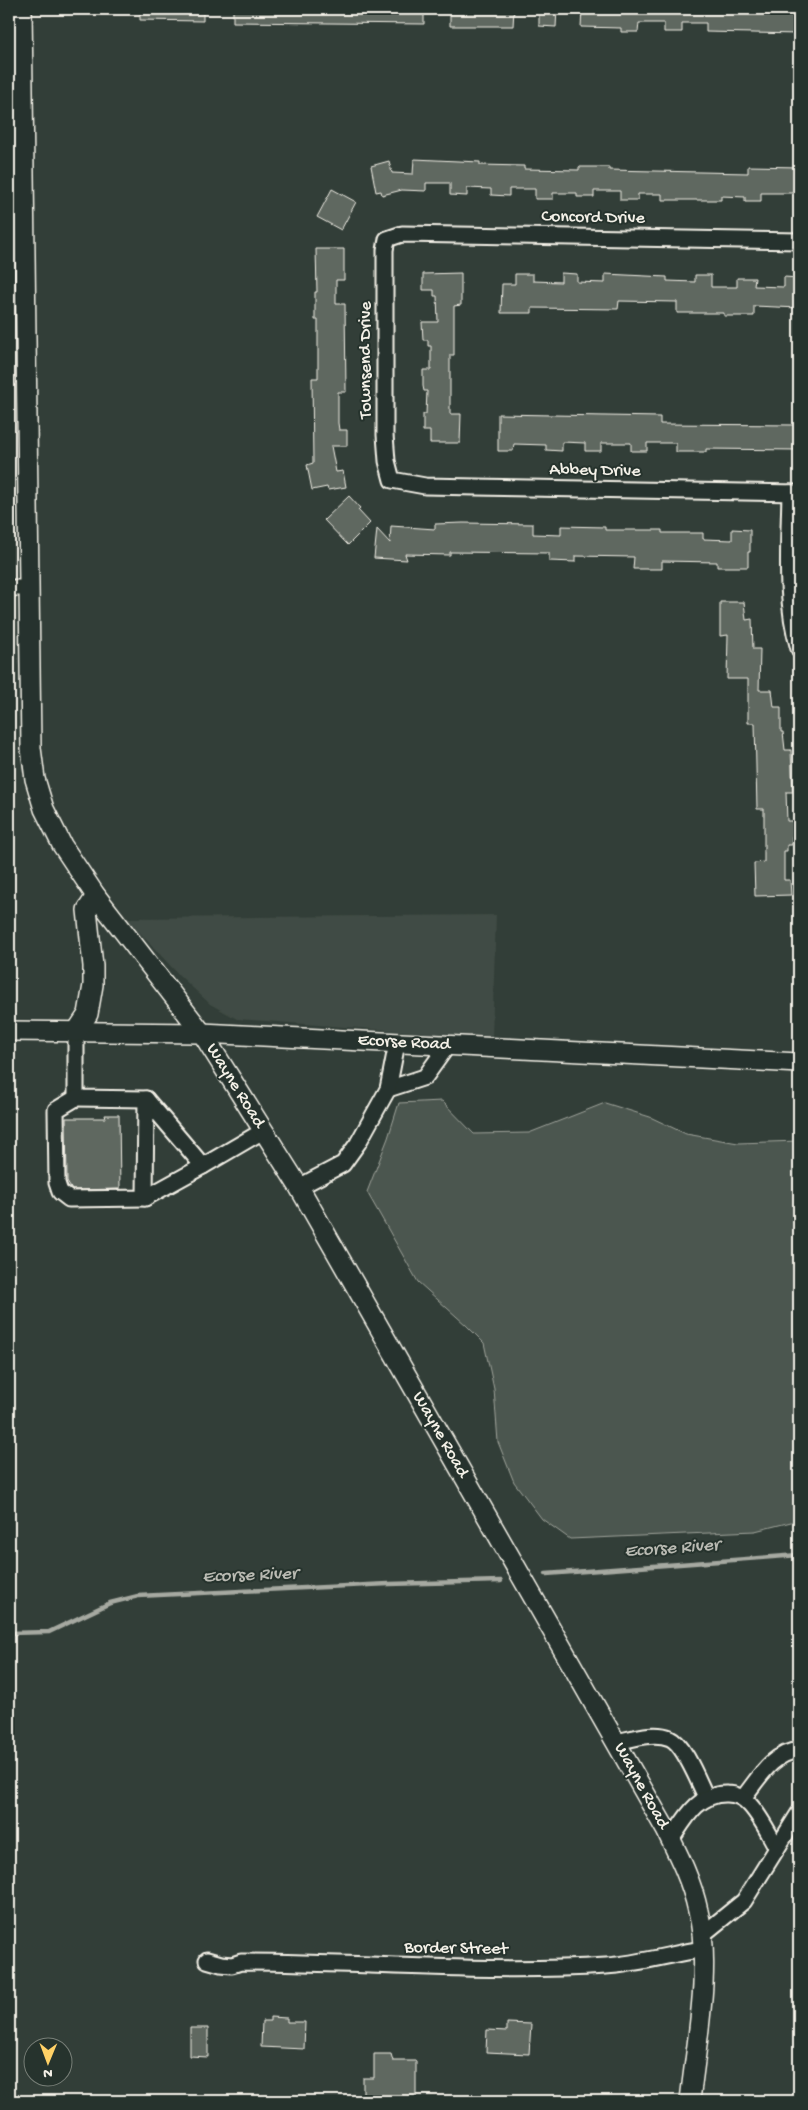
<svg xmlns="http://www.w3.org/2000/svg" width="808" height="2110" viewBox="0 0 808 2110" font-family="'Gochi Hand',sans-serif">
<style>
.built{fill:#404b44}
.green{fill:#4c564f;stroke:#a0a49c}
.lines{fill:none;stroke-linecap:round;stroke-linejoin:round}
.stream{stroke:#a6a9a1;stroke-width:4.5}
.building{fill:#5f6861;stroke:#f4f1e8}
.minor-casing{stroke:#f4f1e8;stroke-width:19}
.major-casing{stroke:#f4f1e8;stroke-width:22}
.minor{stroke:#26332d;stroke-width:15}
.major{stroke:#26332d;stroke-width:19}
.labels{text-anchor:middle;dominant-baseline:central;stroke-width:4;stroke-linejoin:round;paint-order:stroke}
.street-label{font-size:18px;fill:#f4f1e8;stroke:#26332d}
.water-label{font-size:19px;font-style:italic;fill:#babbb3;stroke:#26332d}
</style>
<rect width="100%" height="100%" fill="#323e38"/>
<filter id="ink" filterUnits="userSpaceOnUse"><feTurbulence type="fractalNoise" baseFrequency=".02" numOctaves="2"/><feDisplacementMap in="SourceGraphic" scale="10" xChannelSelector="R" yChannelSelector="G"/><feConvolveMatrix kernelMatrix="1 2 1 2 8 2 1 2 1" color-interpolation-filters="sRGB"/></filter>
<g filter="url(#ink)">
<polygon class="built" points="496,915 492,1038 237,1019 210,1004 179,975 126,918"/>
<polygon class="green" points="442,1101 474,1134 529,1133 605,1103 650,1117 686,1134 738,1143 799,1141 799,1520 755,1531 570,1539 542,1519 514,1482 498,1442 494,1389 484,1343 466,1325 418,1282 367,1192 388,1138 399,1103"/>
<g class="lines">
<g class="stream">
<polyline points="546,1574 799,1555"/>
<polyline points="9,1633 49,1632 110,1603 138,1596 389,1584 501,1581"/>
</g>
</g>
<g class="building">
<polygon points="140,9 203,9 203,21 140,20"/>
<polygon points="233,9 424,9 424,24 233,22"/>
<polygon points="450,9 514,9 513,26 450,26"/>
<polygon points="539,9 557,9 556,27 539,26"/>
<polygon points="582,9 799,9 799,34 706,32 706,23 682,23 682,32 664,32 664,23 639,23 638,32 621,32 621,28 581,27"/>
<polygon points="414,159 480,162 480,165 524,166 524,169 579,170 579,167 609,167 609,170 700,172 748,173 748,166 799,167 799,193 761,193 761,201 745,201 745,197 721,196 721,200 662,200 662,194 638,194 638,200 620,200 620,191 594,191 594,197 577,197 577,193 553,193 553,199 535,199 535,189 509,189 509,196 491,195 491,189 467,188 467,196 450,195 450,183 426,183 426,191 402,190 382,195 381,191 376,192 371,166 389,161 392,173 413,174"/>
<polygon points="332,189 356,202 341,230 317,217"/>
<polygon points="316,249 344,249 344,280 336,280 336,304 345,304 346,392 338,392 338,423 339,430 347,430 347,446 331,446 336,472 343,471 346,487 328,490 327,487 312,490 307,465 313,463 312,378 318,378 318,320 315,320 315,292 317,292"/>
<polygon points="461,273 461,305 454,306 454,355 450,355 450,414 461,414 460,443 430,443 430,431 423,431 423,414 426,414 427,391 424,391 423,386 423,370 431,370 431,346 428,346 428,340 423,340 422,322 438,322 437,296 434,296 434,290 423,290 423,274"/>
<polygon points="561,273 577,274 577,282 605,283 605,274 667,277 667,281 695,282 695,275 711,275 711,287 737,287 737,278 755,278 754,286 784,287 784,277 799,278 799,308 754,306 754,316 724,316 724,313 677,313 677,302 619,301 618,309 532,308 532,313 501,313 502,284 515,284 515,274 533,274 533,281 561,282"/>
<polygon points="498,414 660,417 660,424 798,425 797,450 706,449 706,452 676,452 676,443 647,443 647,451 631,451 631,443 601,443 601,451 585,451 585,443 562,442 562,451 546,450 546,445 514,444 513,451 498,451"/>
<polygon points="349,496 360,508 358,510 370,523 348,545 324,520"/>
<polygon points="463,523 533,524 533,534 561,535 561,526 605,527 605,530 662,530 662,533 703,533 703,539 732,540 732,529 750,530 750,552 748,552 748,567 717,567 717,562 662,561 662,569 633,569 634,557 575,556 575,562 549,561 549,553 450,552 450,555 405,554 407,560 374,558 377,529 390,543 391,526 435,529 435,524"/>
<polygon points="720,602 744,602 746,620 752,619 753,649 760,649 759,690 772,690 774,707 781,707 781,732 783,732 785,750 791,750 793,792 786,792 787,821 794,821 794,836 792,836 792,845 787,845 787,851 784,851 784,880 790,880 791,895 755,896 754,863 764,862 764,809 757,809 755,723 748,723 748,679 727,679 728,635 720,636"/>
<polygon points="105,1115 119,1115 120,1189 72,1190 67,1182 66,1118 106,1118"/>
<polygon points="270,2017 287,2018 287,2022 305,2022 304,2049 261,2047 262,2021 270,2021"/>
<polygon points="507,2023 531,2024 529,2054 486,2052 487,2030 507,2031"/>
<polygon points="190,2028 208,2028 208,2057 190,2056"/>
<polygon points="374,2054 391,2054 393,2061 416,2061 416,2100 363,2101 363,2078 374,2078"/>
</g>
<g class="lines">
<defs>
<g id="minor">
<polyline points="799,241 402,234 387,239 385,250 385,435 387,461 392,480 425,486 799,493"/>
<path d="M790 493C789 544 784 600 799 649"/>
<polyline points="9,588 29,588"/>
<polyline points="76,1032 76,1098 146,1099 203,1166 263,1131"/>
<polyline points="388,1089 425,1077 448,1045"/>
<polyline points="76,1098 56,1110 57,1183 60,1192 69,1199 145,1198 203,1166"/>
<polyline points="299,1187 343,1164 358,1143 388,1089 397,1043"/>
<polyline points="145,1198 146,1099"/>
<path d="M616 1742C632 1739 654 1731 670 1738 684 1744 699 1783 706 1797"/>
<path d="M743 1798C759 1778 772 1753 799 1750"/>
<path d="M671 1840C685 1819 698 1793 727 1794 737 1794 744 1798 750 1805 761 1817 769 1834 777 1848"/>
<polyline points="702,1935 744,1901 799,1813"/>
<path d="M207 1960 221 1964 232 1965 241 1962C362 1962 484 1974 606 1966 638 1964 671 1954 703 1949"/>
</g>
<g id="major">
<path d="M22 9 31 748 35 779 44 809 62 845 96 896 202 1033 299 1187 666 1830C679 1856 692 1882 698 1911 712 1965 696 2045 690 2101"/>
<polyline points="9,1031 202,1033 799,1063"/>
<polyline points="76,1032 88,1014 93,985 93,966 87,910 96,896"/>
</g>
</defs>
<use href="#minor" class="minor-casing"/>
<use href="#major" class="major-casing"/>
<use href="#minor" class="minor"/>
<use href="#major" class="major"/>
</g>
</g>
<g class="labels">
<g class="street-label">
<text transform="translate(593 218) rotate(1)">Concord Drive</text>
<text transform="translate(366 360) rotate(-90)">Townsend Drive</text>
<text transform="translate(595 471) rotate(1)">Abbey Drive</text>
<text transform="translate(404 1043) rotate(3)">Ecorse Road</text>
<text transform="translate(235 1086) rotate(58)">Wayne Road</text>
<text transform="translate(440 1435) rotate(60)">Wayne Road</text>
<text transform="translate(641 1786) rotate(61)">Wayne Road</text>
<text transform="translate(456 1949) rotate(1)">Border Street</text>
</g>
<g class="water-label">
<text transform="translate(672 1549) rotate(-4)">Ecorse River</text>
<text transform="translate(250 1576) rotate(-2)">Ecorse River</text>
</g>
</g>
<rect width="808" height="2110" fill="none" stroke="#26332d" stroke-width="30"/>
<rect x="15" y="15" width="778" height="2080" fill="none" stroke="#f4f1e8" stroke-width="2" filter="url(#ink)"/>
<g transform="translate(48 2062) rotate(181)"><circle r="24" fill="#26332d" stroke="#787f78"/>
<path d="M0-4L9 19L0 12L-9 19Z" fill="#ffd166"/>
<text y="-8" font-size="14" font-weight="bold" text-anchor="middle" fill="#f4f1e8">N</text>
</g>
</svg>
